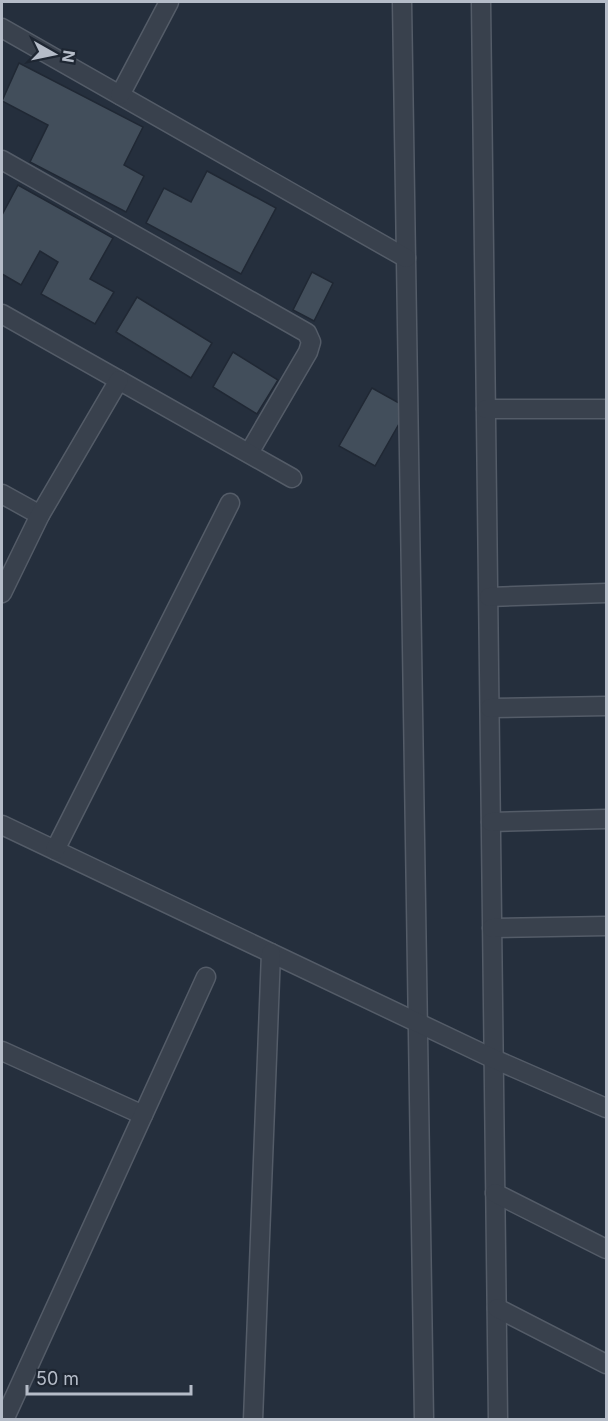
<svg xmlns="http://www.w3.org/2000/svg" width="608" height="1421" viewBox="0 0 608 1421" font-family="Inter,sans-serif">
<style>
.building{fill:#424e5b;stroke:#202834;stroke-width:1.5}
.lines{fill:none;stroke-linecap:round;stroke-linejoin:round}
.street-casing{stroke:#545c68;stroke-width:21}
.street{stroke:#39414d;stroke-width:18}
</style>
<rect width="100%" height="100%" fill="#252f3d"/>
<g class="building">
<polygon points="19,63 143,127 124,165 144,176 126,212 30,162 48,125 2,101"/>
<polygon points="207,171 276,208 241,274 146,223 164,188 191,202"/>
<polygon points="18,185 113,238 90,279 114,292 95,324 41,294 58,262 40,251 21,285 2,274 2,215"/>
<polygon points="312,272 333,283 314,321 293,310"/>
<polygon points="137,297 212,343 191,378 116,332"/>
<polygon points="233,352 278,380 257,414 213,387"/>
<polygon points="372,388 408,408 375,466 339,446"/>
</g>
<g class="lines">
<defs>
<g id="street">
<polyline points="402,2 424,1420"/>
<polyline points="481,2 498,1420"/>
<polyline points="2,28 406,258"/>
<polyline points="120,95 169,2"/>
<polyline points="2,160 307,333 311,342 308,352 249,453"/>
<polyline points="2,314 292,478"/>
<polyline points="486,409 606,409"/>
<polyline points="2,494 40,515"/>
<polyline points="2,593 40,515 119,380"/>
<polyline points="489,597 606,593"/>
<polyline points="490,708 606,706"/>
<polyline points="491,822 606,819"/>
<polyline points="2,825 494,1059 606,1108"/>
<polyline points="55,850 230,503"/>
<polyline points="492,928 606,926"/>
<polyline points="2,1051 143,1115"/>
<polyline points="495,1193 606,1249"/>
<polyline points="497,1308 606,1364"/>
<polyline points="4,1420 206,977"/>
<polyline points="253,1420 271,953"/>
</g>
</defs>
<use href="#street" class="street-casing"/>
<use href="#street" class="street"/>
</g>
<rect width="608" height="1421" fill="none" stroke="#b5bcc8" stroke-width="6"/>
<g transform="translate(54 54) rotate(99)" stroke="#1e2632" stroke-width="4.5" paint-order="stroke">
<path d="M0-4.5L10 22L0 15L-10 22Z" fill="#b5bcc8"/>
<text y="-9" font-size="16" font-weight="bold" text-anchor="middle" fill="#b5bcc8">N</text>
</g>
<path d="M27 1385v9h164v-9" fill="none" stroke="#b5bcc8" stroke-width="3"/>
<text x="36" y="1385" font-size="18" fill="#b5bcc8" stroke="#1e2632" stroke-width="4.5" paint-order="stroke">50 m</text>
</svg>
